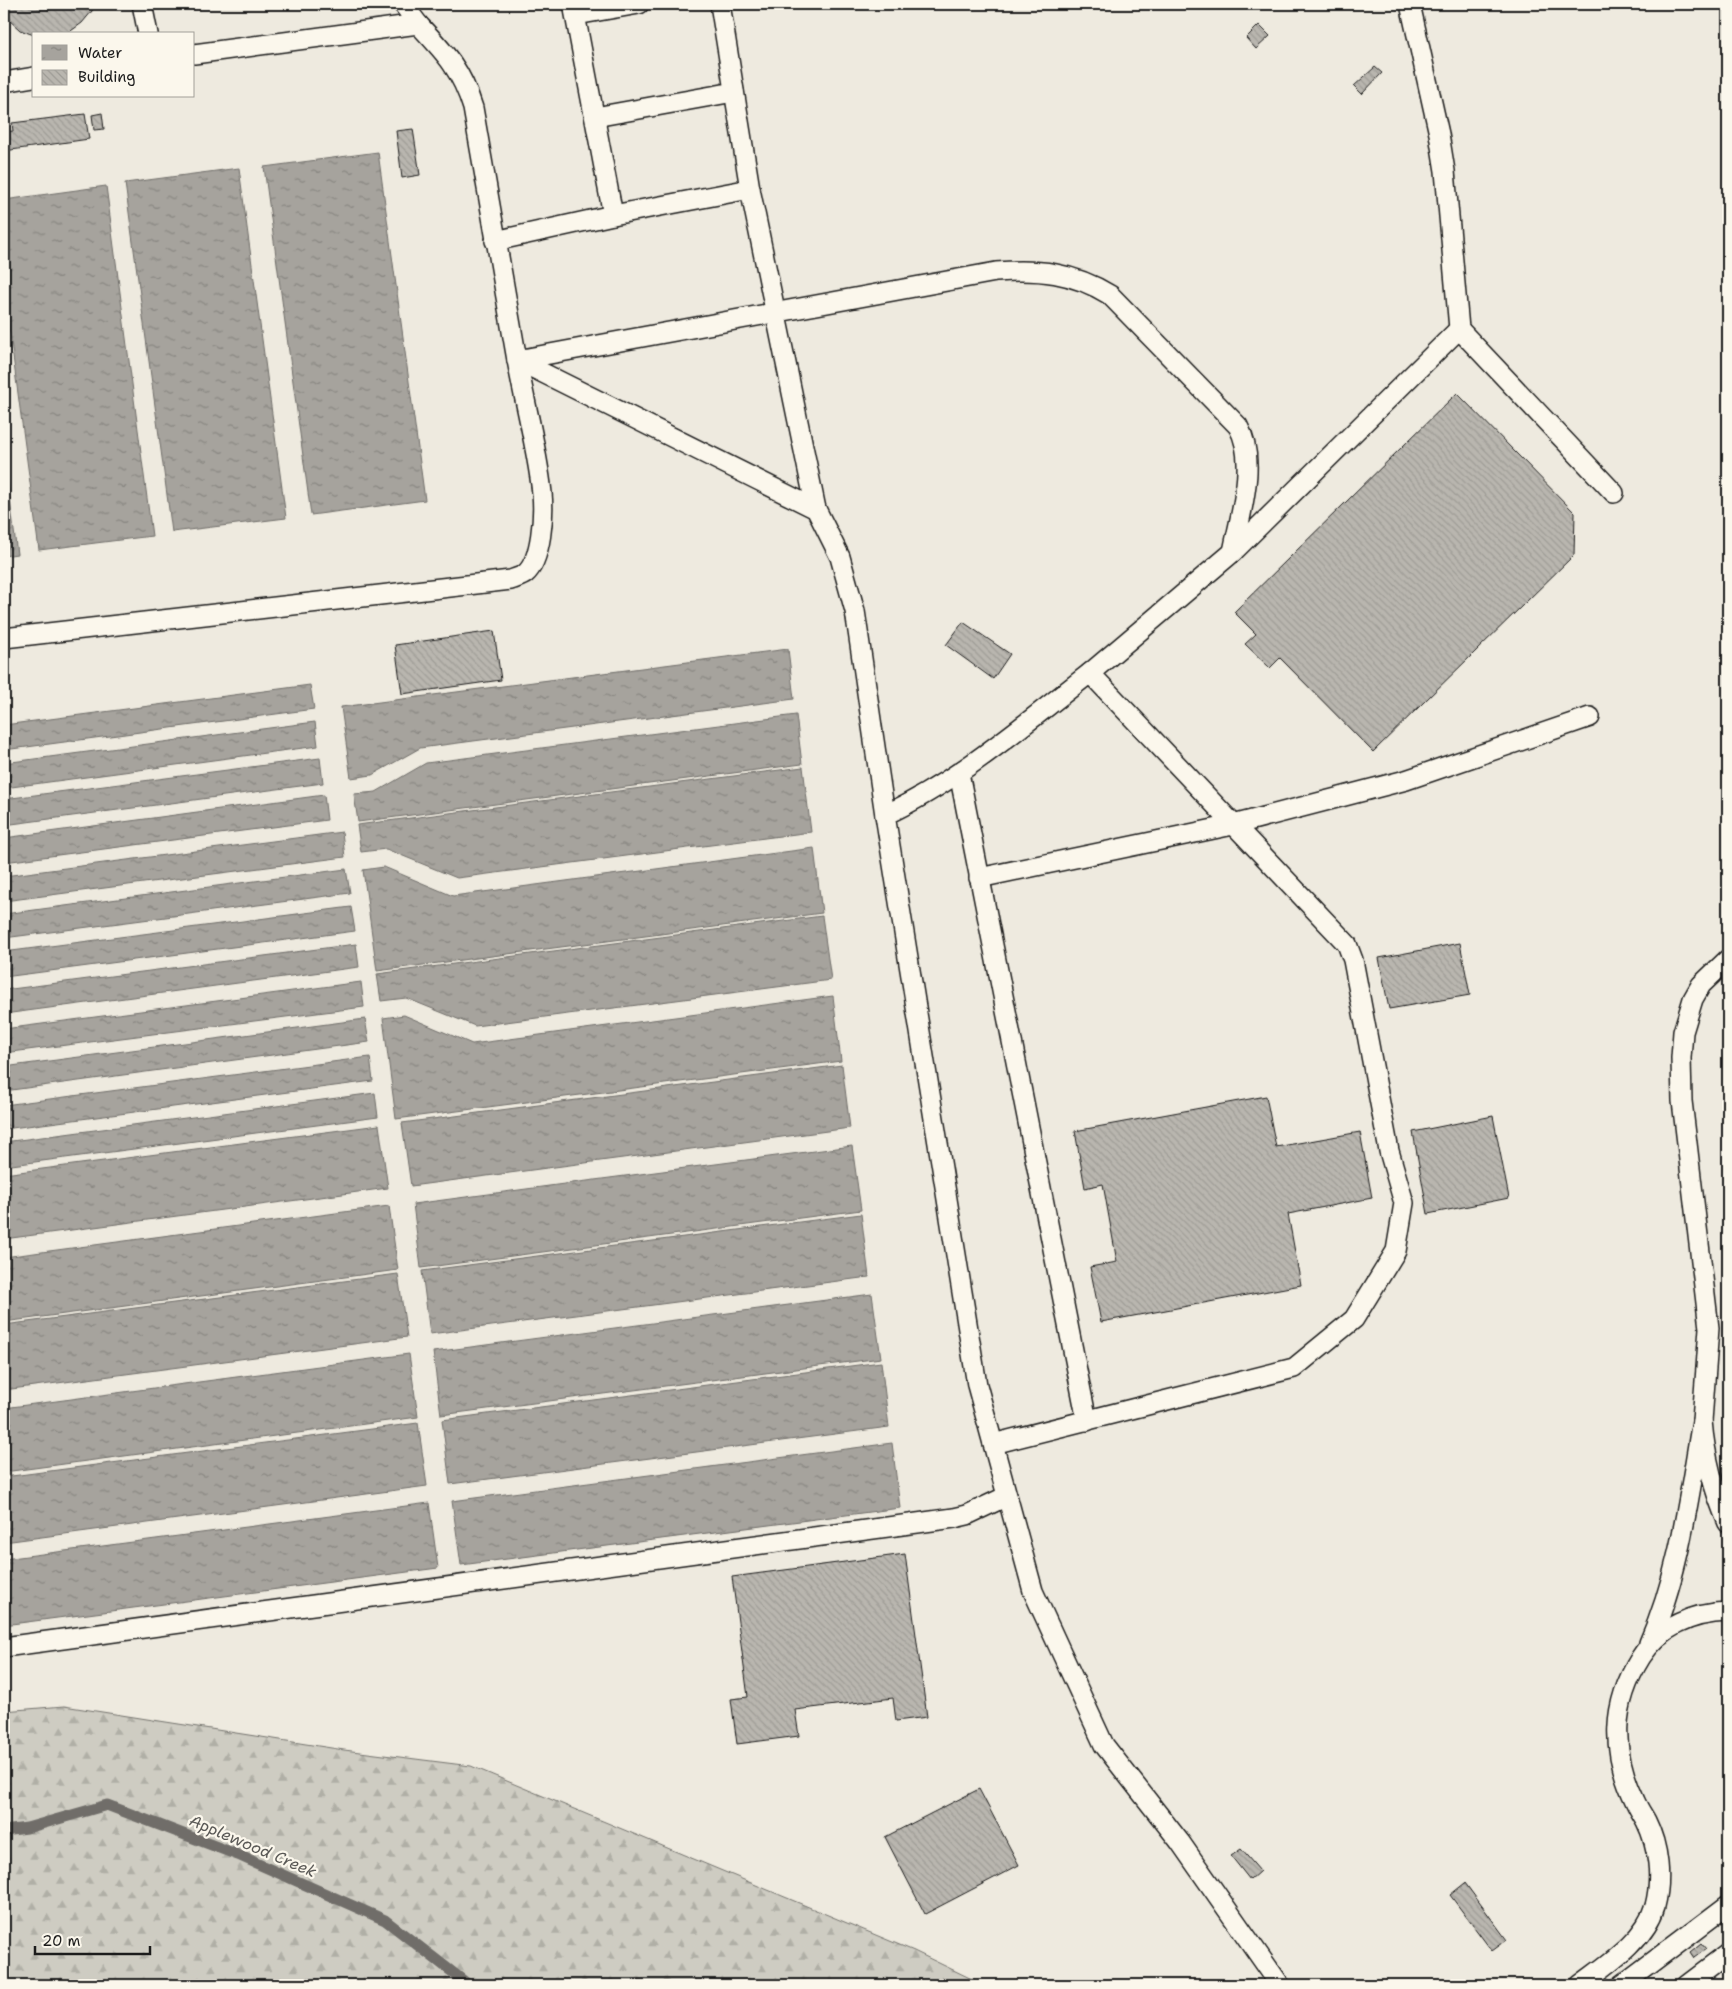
<svg xmlns="http://www.w3.org/2000/svg" width="1732" height="1989" viewBox="0 0 1732 1989" font-family="'Shantell Sans',sans-serif">
<style>
.forest{fill:url(#forest-firs);stroke:#75746f}
.water{fill:url(#water-ripples);stroke:#6f6d69}
.lines{fill:none;stroke-linecap:round;stroke-linejoin:round}
.stream{stroke:#6f6d69;stroke-width:11}
.building{fill:url(#building-back-hatch);stroke:#1c1c1c}
.service-casing{stroke:#1c1c1c;stroke-width:22}
.service{stroke:#fbf7ec;stroke-width:19}
.labels{text-anchor:middle;dominant-baseline:central;stroke-width:4.5;stroke-linejoin:round;paint-order:stroke}
.water-label{font-size:16px;font-style:italic;fill:#5a5956;stroke:#fbf7ec}
</style>
<defs>
<pattern id="forest-firs" width="22" height="20" patternUnits="userSpaceOnUse" patternTransform="scale(1.25)"><rect width="22" height="20" fill="#ceccc2"/><path d="M5 1l3.5 6h-7zM16 11l3.5 6h-7z" fill="#b0afa6"/></pattern>
<pattern id="water-ripples" width="26" height="14" patternUnits="userSpaceOnUse" patternTransform="scale(1.25)"><rect width="26" height="14" fill="#a6a39d"/><path d="M2 4q2-2 4 0t4 0M15 11q2-2 4 0t4 0" fill="none" stroke="#86847f"/></pattern>
<pattern id="building-back-hatch" width="6" height="6" patternUnits="userSpaceOnUse" patternTransform="scale(1.25)"><rect width="6" height="6" fill="#b9b6af"/><path d="M-1 5l2 2M0 0l6 6M5-1l2 2" fill="none" stroke="#9e9c96"/></pattern>
</defs>
<rect width="100%" height="100%" fill="#eeeadf"/>
<filter id="ink" filterUnits="userSpaceOnUse"><feTurbulence type="fractalNoise" baseFrequency=".02" numOctaves="2"/><feDisplacementMap in="SourceGraphic" scale="10" xChannelSelector="R" yChannelSelector="G"/><feConvolveMatrix kernelMatrix="1 2 1 2 8 2 1 2 1" color-interpolation-filters="sRGB"/></filter>
<g filter="url(#ink)">
<polygon class="forest" points="64,1706 344,1750 471,1766 914,1951 976,1981 981,1985 4,1985 4,1711"/>
<g class="water">
<polygon points="378,152 425,500 311,515 264,167"/>
<polygon points="239,168 286,518 172,532 125,183"/>
<polygon points="106,186 152,536 39,550 4,289 4,200"/>
<polygon points="4,452 17,554 4,556"/>
<polygon points="788,649 794,699 420,748 372,775 351,778 341,707"/>
<polygon points="310,685 314,709 4,750 4,725"/>
<polygon points="796,715 802,764 358,822 354,794 376,792 426,763"/>
<polygon points="315,722 318,746 4,788 4,763"/>
<polygon points="320,758 323,783 4,825 4,799"/>
<polygon points="803,767 811,832 457,878 386,849 361,852 357,825"/>
<polygon points="324,795 327,820 4,862 4,838"/>
<polygon points="342,832 345,857 4,901 4,876"/>
<polygon points="814,848 822,913 377,971 363,870 384,867 453,896"/>
<polygon points="346,869 350,893 4,938 4,914"/>
<polygon points="351,907 355,931 4,977 4,952"/>
<polygon points="822,916 831,980 475,1026 406,998 381,1001 377,974"/>
<polygon points="356,944 359,967 4,1014 4,990"/>
<polygon points="361,982 364,1007 4,1053 4,1029"/>
<polygon points="833,996 841,1061 396,1119 383,1018 404,1015 472,1044"/>
<polygon points="365,1019 369,1042 4,1091 4,1067"/>
<polygon points="370,1057 373,1081 4,1129 4,1105"/>
<polygon points="842,1065 850,1128 411,1186 402,1123"/>
<polygon points="375,1093 378,1117 4,1166 4,1142"/>
<polygon points="379,1125 388,1188 4,1239 4,1174"/>
<polygon points="852,1146 861,1210 421,1268 413,1204"/>
<polygon points="389,1206 398,1270 4,1322 4,1257"/>
<polygon points="861,1214 869,1277 430,1334 422,1271"/>
<polygon points="398,1274 407,1337 4,1390 4,1325"/>
<polygon points="872,1294 881,1358 441,1415 433,1352"/>
<polygon points="409,1354 418,1417 4,1472 4,1408"/>
<polygon points="881,1362 889,1427 450,1484 442,1420"/>
<polygon points="418,1423 427,1486 4,1542 4,1477"/>
<polygon points="892,1443 900,1508 461,1565 452,1501"/>
<polygon points="429,1503 438,1568 4,1625 4,1559"/>
</g>
<g class="lines">
<polyline class="stream" points="4,1831 27,1828 107,1805 238,1855 385,1920 469,1985"/>
</g>
<g class="building">
<polygon points="4,4 94,4 92,11 82,23 68,33 34,34 34,35 20,30 8,19 4,11"/>
<polygon points="1259,25 1270,36 1256,49 1246,38"/>
<polygon points="1375,67 1382,73 1362,94 1354,86"/>
<polygon points="102,113 104,129 94,130 92,115"/>
<polygon points="85,114 89,139 4,151 4,132 13,131 12,123"/>
<polygon points="413,129 420,175 402,178 396,131"/>
<polygon points="1457,393 1575,513 1574,555 1373,752 1280,658 1270,668 1245,644 1256,634 1234,612"/>
<polygon points="963,622 1010,654 993,679 946,645"/>
<polygon points="494,631 501,680 402,694 395,645"/>
<polygon points="1460,943 1470,995 1389,1009 1379,958"/>
<polygon points="1266,1096 1276,1147 1360,1132 1372,1198 1288,1214 1301,1285 1101,1322 1090,1267 1117,1262 1103,1184 1085,1188 1075,1131"/>
<polygon points="1493,1116 1509,1198 1428,1214 1413,1132"/>
<polygon points="905,1554 927,1717 896,1721 893,1698 795,1710 799,1736 737,1744 731,1699 748,1697 732,1577"/>
<polygon points="979,1789 1019,1865 925,1914 885,1837"/>
<polygon points="1241,1849 1260,1871 1250,1880 1231,1856"/>
<polygon points="1465,1883 1507,1940 1492,1951 1450,1895"/>
<polygon points="1701,1943 1706,1949 1694,1958 1690,1952"/>
</g>
<g class="lines">
<defs>
<g id="service">
<polyline points="142,4 148,34"/>
<polyline points="403,4 418,24"/>
<polyline points="573,4 613,215"/>
<polyline points="720,4 750,189 816,509"/>
<polyline points="1410,4 1439,134 1445,171 1459,329"/>
<polyline points="576,15 639,4"/>
<path d="M194 54 418 24C445 53 461 69 473 108L517 360 816 509 840 557 855 611 885 815 977 1385 1033 1591 1104 1745 1180 1842 1280 1985"/>
<polyline points="4,82 34,77"/>
<polyline points="595,117 734,92"/>
<polyline points="495,241 613,215 750,189"/>
<path d="M4 638 511 580C515 578 521 577 525 574 542 560 544 513 542 493 537 448 525 404 517 360L996 272C1039 269 1073 272 1110 295L1238 426C1258 461 1240 515 1233 552"/>
<polyline points="1090,673 1233,552 1459,329 1614,493"/>
<polyline points="959,773 1087,1421"/>
<path d="M885 815C960 780 1024 724 1090 673L1347 944 1353 960 1389 1151 1404 1203 1396 1251 1354 1319 1294 1368 993 1444"/>
<polyline points="979,878 1233,825 1406,780 1590,717"/>
<polyline points="1702,1421 1709,1328 1682,1101 1681,1058 1683,1032 1693,999 1701,985 1728,959"/>
<path d="M1649 1643C1680 1573 1689 1495 1702 1421 1705 1457 1713 1489 1728 1523"/>
<polyline points="4,1647 954,1518 967,1515 1007,1496"/>
<path d="M1580 1985C1606 1965 1645 1941 1655 1906 1662 1879 1659 1847 1646 1821 1642 1814 1638 1808 1635 1801 1611 1751 1611 1705 1641 1657 1661 1626 1693 1613 1728 1612"/>
<polyline points="1622,1985 1728,1905"/>
<polyline points="1687,1985 1728,1954"/>
</g>
</defs>
<use href="#service" class="service-casing"/>
<use href="#service" class="service"/>
</g>
</g>
<g class="labels">
<g class="water-label">
<text transform="translate(253 1846) rotate(23)">Applewood Creek</text>
</g>
</g>
<rect width="1732" height="1989" fill="none" stroke="#fbf7ec" stroke-width="20"/>
<rect x="10" y="10" width="1712" height="1969" fill="none" stroke="#1c1c1c" stroke-width="2" filter="url(#ink)"/>
<rect x="32" y="32" width="162" height="65" fill="#fbf7ec" stroke="#a29f99"/>
<rect x="42" y="45" width="25" height="15" fill="url(#water-ripples)" stroke="#a29f99"/>
<text x="78" y="58" font-size="15" fill="#1c1c1c">Water</text>
<rect x="42" y="70" width="25" height="15" fill="url(#building-back-hatch)" stroke="#a29f99"/>
<text x="78" y="82" font-size="15" fill="#1c1c1c">Building</text>
<path d="M35 1946v8h115v-8" fill="none" stroke="#1c1c1c" stroke-width="2.5"/>
<text x="42" y="1946" font-size="15" fill="#1c1c1c" stroke="#fbf7ec" stroke-width="4" paint-order="stroke">20 m</text>
</svg>
